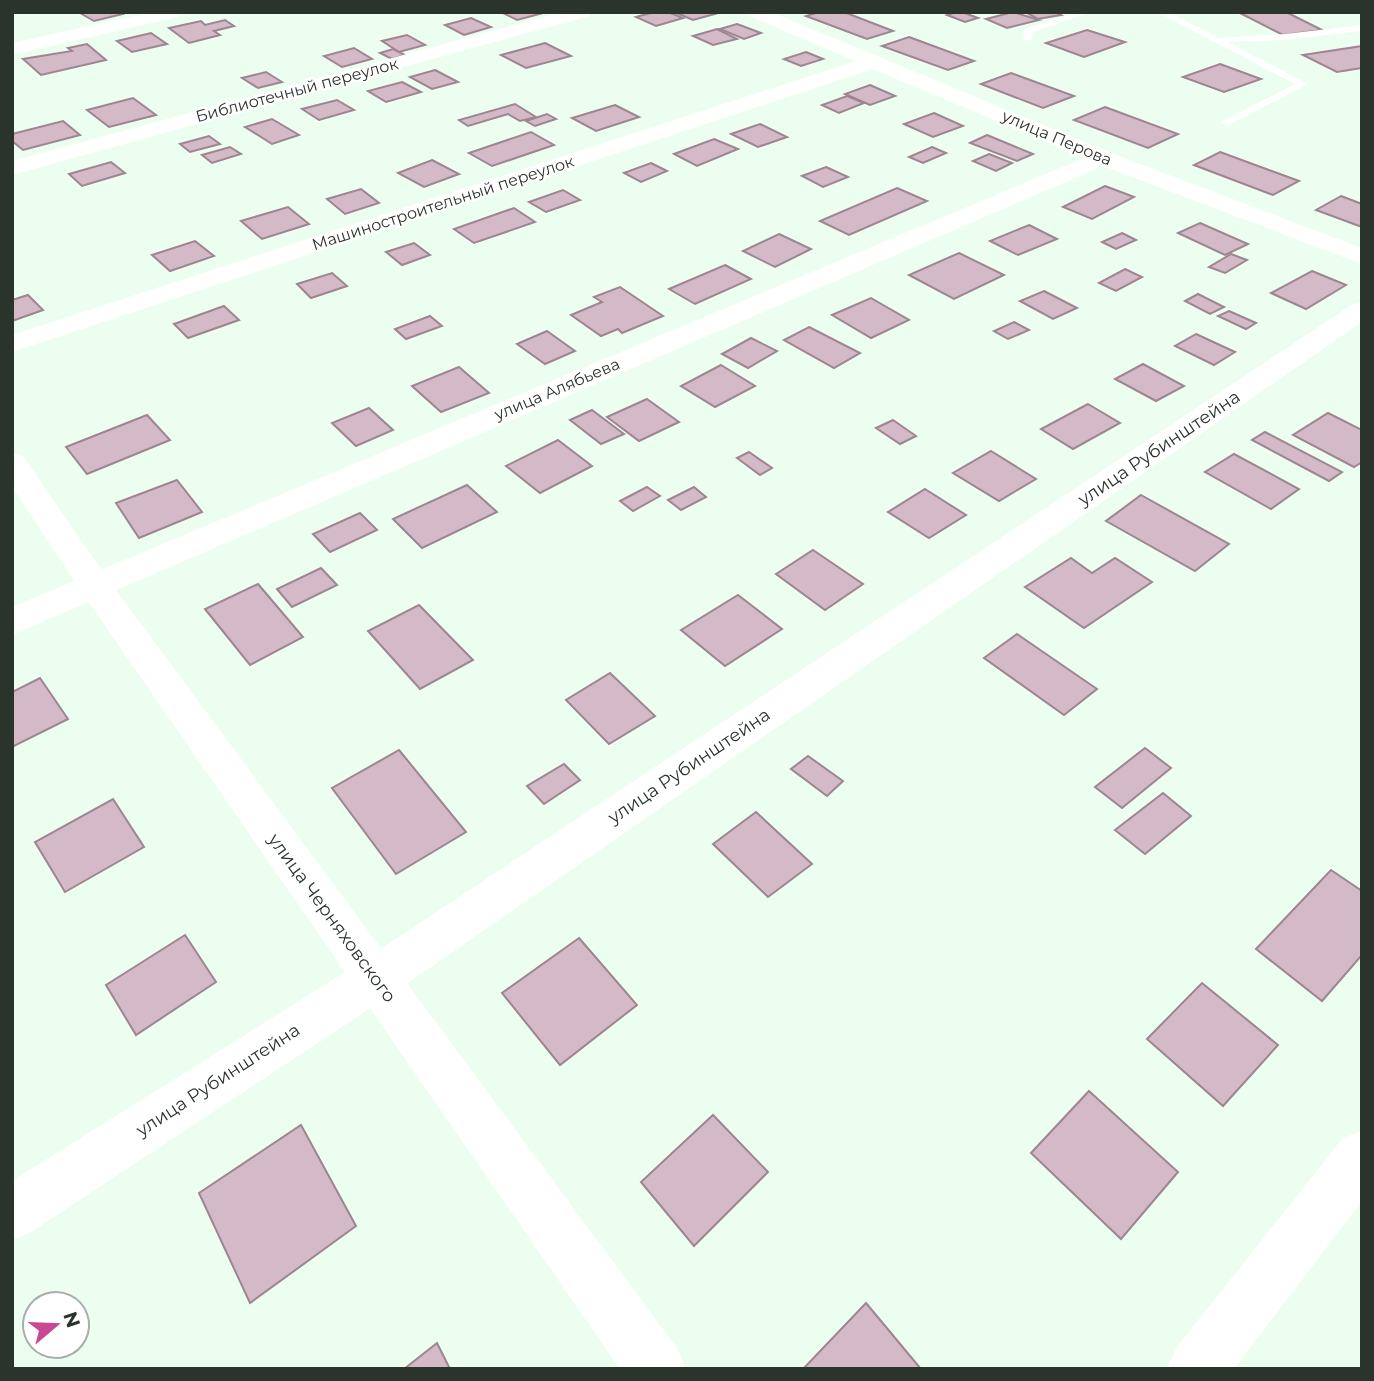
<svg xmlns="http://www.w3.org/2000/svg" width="1374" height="1381" viewBox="0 0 1374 1381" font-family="Montserrat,sans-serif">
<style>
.building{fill:#d4b9c6;stroke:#9e8591;stroke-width:2}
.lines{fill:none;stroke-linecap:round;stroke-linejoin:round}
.lane{fill:#fff;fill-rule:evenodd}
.street{fill:#fff;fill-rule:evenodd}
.secondary{fill:#fff;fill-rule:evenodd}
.labels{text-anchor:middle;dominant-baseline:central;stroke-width:5;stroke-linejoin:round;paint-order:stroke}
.far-street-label{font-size:16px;fill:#2a332c;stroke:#fff}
.street-label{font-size:18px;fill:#2a332c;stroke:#fff}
</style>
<rect width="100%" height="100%" fill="#ecfeef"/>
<g class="building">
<polygon points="121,12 123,14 94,21 80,13"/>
<polygon points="501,12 547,12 517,20"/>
<polygon points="654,12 668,12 683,18 656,26 636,17"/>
<polygon points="674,12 711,12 715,14 693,20"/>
<polygon points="819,12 844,12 893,31 867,39 806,16"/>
<polygon points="956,12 962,12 978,18 965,22 947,15"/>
<polygon points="1013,12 1039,20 1007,28 986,19"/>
<polygon points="1025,12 1055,12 1061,15 1038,19"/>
<polygon points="1238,12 1286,12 1322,30 1283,35"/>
<polygon points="471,18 491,27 464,35 445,25"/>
<polygon points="225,20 234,26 214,31 220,35 189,43 169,28 201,21 205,25"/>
<polygon points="737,24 761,33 744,39 720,29"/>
<polygon points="717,29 737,39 713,45 693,36"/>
<polygon points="1087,30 1125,42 1084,57 1046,43"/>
<polygon points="151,33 167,44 132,52 117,41"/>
<polygon points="407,35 425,45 399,52 382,41"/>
<polygon points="909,37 974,61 948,70 882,46"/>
<polygon points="545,43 571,56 526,68 501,55"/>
<polygon points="87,44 106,60 41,75 23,59 72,51 68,48"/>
<polygon points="1362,46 1362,68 1337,72 1303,55"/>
<polygon points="354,48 372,59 342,67 324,56"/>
<polygon points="393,49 405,55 392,59 380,53"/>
<polygon points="806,52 823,59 801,66 784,59"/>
<polygon points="1220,64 1261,79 1224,92 1183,77"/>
<polygon points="435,70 458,82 432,89 410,77"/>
<polygon points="266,72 282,82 258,88 242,78"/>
<polygon points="1011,73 1074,96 1043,108 981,84"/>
<polygon points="402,82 421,92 386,102 368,91"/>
<polygon points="870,85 895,96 870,105 845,94"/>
<polygon points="847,96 864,103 839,113 822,105"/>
<polygon points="133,98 156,115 109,127 87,110"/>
<polygon points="337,100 354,110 319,120 302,109"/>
<polygon points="515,104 536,117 520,121 508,114 468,126 459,120"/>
<polygon points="615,105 639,117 596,131 572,118"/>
<polygon points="1105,107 1178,134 1148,148 1074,120"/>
<polygon points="934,113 963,126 933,137 904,124"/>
<polygon points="547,114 556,119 535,126 526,121"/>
<polygon points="272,119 299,135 272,144 245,127"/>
<polygon points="63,121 80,135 23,150 12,141 12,134"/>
<polygon points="760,124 787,137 758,147 731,134"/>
<polygon points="531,132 554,145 492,166 469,153"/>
<polygon points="987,135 1033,154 1017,161 970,143"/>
<polygon points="209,136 220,144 190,152 180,144"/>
<polygon points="714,139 738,149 697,166 674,154"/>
<polygon points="230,147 241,154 212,163 202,155"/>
<polygon points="932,147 946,153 923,163 909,157"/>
<polygon points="1220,152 1299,181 1273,195 1194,165"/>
<polygon points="989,154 1012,163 996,171 973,161"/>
<polygon points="432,160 459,174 424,187 398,173"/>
<polygon points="111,162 125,173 82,186 69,174"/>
<polygon points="651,163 667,171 641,182 624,173"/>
<polygon points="826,167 848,177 823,187 802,176"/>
<polygon points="1105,186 1134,197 1092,219 1063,207"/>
<polygon points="897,188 927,201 849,235 820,221"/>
<polygon points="361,189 379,203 345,214 327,199"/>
<polygon points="563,190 580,200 546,212 529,202"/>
<polygon points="1341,196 1362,204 1362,227 1316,210"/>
<polygon points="288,207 309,224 262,239 241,221"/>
<polygon points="514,208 535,222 474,243 454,229"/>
<polygon points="1200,223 1248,244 1225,255 1178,233"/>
<polygon points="1029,225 1057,239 1018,255 990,241"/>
<polygon points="1122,233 1136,240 1116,249 1102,242"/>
<polygon points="779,234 811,249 775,267 743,251"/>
<polygon points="195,241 214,256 170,271 152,255"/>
<polygon points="414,243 430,255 402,265 386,252"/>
<polygon points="959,253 1004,275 954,299 909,275"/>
<polygon points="1231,254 1247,260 1225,273 1209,267"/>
<polygon points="725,265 751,279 695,304 669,289"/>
<polygon points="1125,269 1142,277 1116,291 1099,283"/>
<polygon points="1312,271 1346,285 1306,309 1271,293"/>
<polygon points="332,273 347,286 311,298 297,284"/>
<polygon points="620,287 663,316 622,333 618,329 601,336 571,315 602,302 594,297"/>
<polygon points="1044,291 1077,308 1053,319 1020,301"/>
<polygon points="1198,294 1224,307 1210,314 1185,301"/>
<polygon points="28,295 43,310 12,321 12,300"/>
<polygon points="871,298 909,320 871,338 832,315"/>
<polygon points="224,306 239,320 188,338 174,324"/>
<polygon points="1229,311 1256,323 1246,329 1218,316"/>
<polygon points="430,316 442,326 406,339 395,329"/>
<polygon points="1014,322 1029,330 1008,339 994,331"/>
<polygon points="809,327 860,353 834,368 784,340"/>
<polygon points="547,331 575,351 545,364 517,344"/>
<polygon points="1196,334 1235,352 1214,365 1175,346"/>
<polygon points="751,338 777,351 748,368 722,354"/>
<polygon points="1143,364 1184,386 1156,401 1115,379"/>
<polygon points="721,365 755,386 715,407 681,386"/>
<polygon points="459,367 489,393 441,412 412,386"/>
<polygon points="647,399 679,422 639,441 607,417"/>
<polygon points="1088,404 1120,423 1073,449 1041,429"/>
<polygon points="369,408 393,430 356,446 332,423"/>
<polygon points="592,410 624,434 601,444 570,420"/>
<polygon points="1328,413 1362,430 1362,462 1354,467 1293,435"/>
<polygon points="147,415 170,440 87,474 66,447"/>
<polygon points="893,420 916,436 900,444 876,428"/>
<polygon points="1265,432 1342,472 1329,481 1252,440"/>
<polygon points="558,440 592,466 540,493 506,466"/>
<polygon points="991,451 1036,479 999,501 953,473"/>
<polygon points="749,452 772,468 760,475 737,458"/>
<polygon points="1234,454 1299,489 1271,509 1205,472"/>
<polygon points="177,480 202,512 139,538 116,503"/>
<polygon points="467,485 497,512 422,548 393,519"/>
<polygon points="647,487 660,496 633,511 620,501"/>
<polygon points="694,487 706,497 681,510 668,500"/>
<polygon points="925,489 966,515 929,538 888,512"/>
<polygon points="1141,495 1229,544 1195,571 1106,521"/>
<polygon points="360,513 377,530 330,552 313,534"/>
<polygon points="813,550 863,584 825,610 776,574"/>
<polygon points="1071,558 1092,573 1115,558 1152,582 1084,628 1025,587"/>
<polygon points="321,568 337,585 292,607 277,589"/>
<polygon points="258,584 303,637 250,665 205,609"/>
<polygon points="738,595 782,629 725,666 681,630"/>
<polygon points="419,605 473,660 420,689 368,631"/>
<polygon points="1017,634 1097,689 1064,715 984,658"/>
<polygon points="610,673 655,716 609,744 566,700"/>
<polygon points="40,678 68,719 12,747 12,692"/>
<polygon points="1145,748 1171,768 1122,808 1095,787"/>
<polygon points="399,750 466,832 396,874 332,788"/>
<polygon points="808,756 843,781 827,796 791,769"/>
<polygon points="564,764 580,780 544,804 527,786"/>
<polygon points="1163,793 1191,816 1145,854 1115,830"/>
<polygon points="113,799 144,847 65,892 35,842"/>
<polygon points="756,812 812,864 768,897 713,844"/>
<polygon points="1331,870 1362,891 1362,955 1322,1001 1256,949"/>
<polygon points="185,935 216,982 136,1035 106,985"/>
<polygon points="579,938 637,1005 560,1065 502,993"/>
<polygon points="1202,983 1278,1045 1223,1106 1147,1039"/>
<polygon points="1089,1091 1178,1172 1121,1239 1031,1153"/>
<polygon points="713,1115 768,1172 694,1246 641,1182"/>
<polygon points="301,1125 356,1226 250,1303 199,1193"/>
<polygon points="866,1303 921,1369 803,1369"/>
<polygon points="437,1343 450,1369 404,1369"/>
</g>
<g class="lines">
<g class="lane">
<polygon points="1078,12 1092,12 1033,32 1031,41 1023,39 1025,29"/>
<polygon points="1157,12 1168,12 1219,38 1285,34 1362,25 1362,31 1285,40 1228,42 1308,84 1227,126 1222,123 1223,121 1295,84"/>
</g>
<g class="street">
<polygon points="152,12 186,12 177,17 12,55 12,43"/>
<polygon points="562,12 592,12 589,16 12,175 12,161"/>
<polygon points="746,12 771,12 1111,153 1362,248 1362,264 1103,166 12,635 12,607 1084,158 873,69 12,352 12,335 856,61 749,16"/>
<polygon points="1362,302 1362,322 392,994 31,1232 12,1240 12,1181 358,964 1353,304"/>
<polygon points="1362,1131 1362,1201 1234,1369 1167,1369 1176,1348 1343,1138"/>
</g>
<polygon class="secondary" points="12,453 23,456 107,578 677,1348 686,1369 620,1369 83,594 12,487"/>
</g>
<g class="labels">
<g class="far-street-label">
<text transform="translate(297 90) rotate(-15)">Библиотечный переулок</text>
<text transform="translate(1057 138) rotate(23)">улица Перова</text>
<text transform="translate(443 203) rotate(-18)">Машиностроительный переулок</text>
<text transform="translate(557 389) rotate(-23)">улица Алябьева</text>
</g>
<g class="street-label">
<text transform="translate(1159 448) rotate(-34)">улица Рубинштейна</text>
<text transform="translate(689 766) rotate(-34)">улица Рубинштейна</text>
<text transform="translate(332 918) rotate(54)">улица Черняховского</text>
<text transform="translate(218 1080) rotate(-33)">улица Рубинштейна</text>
</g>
</g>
<rect width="1374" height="1381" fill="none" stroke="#2a332c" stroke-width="28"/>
<g transform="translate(56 1325) rotate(71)"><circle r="33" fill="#ffffff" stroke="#aaadab" stroke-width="2"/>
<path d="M0-5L12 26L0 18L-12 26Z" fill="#c84891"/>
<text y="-10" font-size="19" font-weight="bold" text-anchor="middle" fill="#2a332c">N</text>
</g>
</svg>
